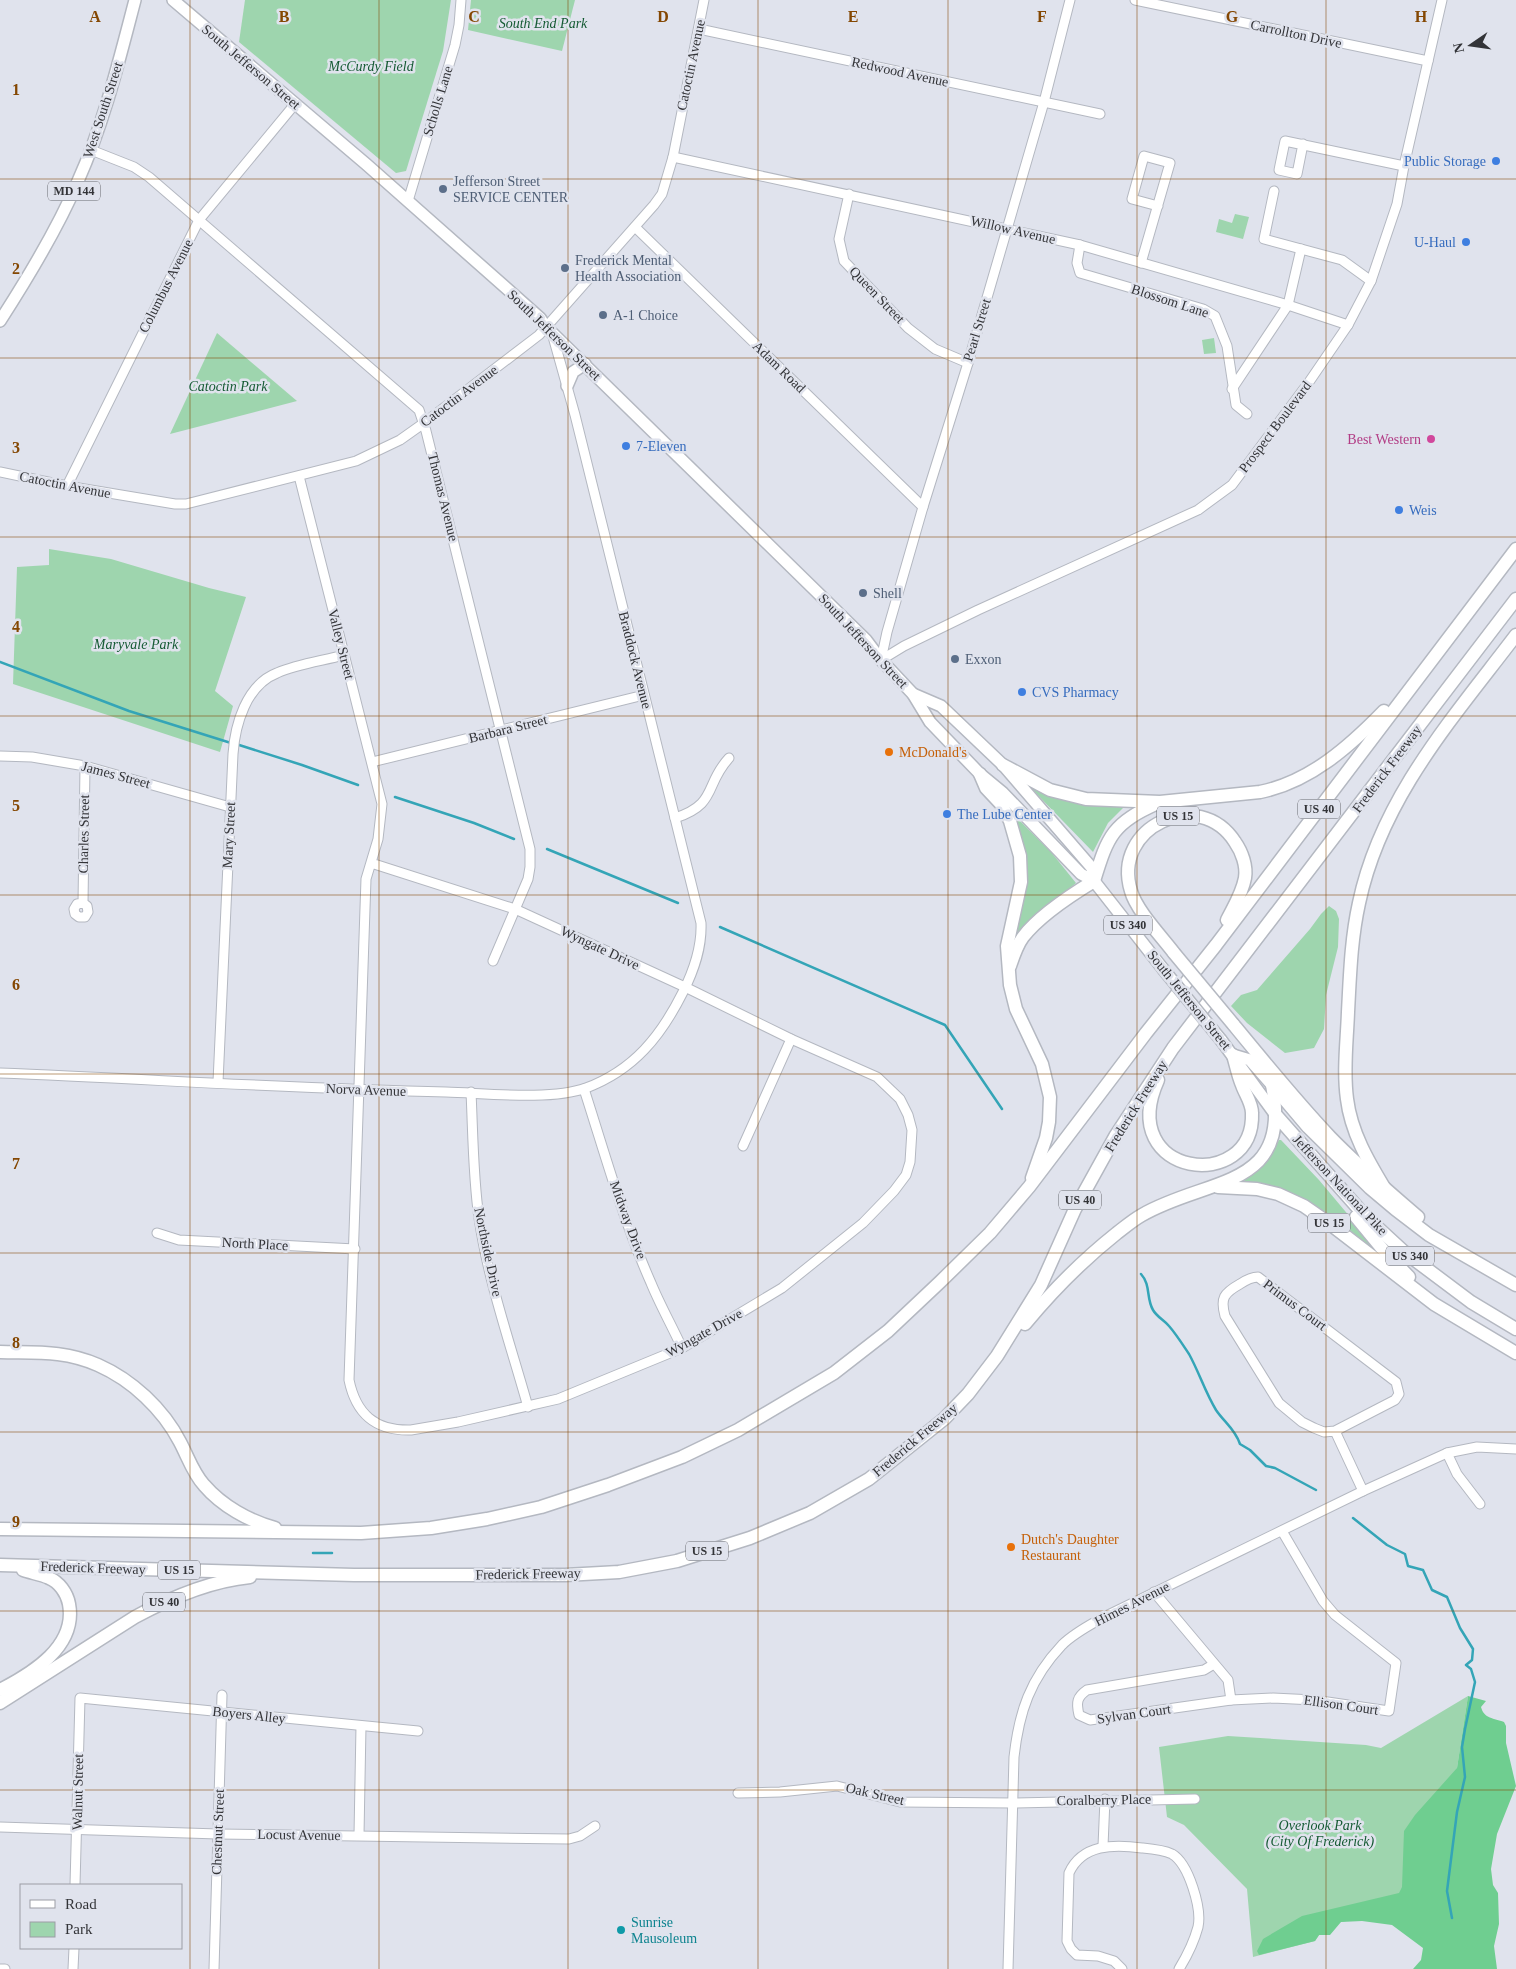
<svg xmlns="http://www.w3.org/2000/svg" width="1516" height="1969" viewBox="0 0 1516 1969" font-family="Georgia,serif">
<style>
.green{fill:#9ed5ae}
.forest{fill:#6fce90}
.lines{fill:none;stroke-linecap:round;stroke-linejoin:round}
.stream{stroke:#34a5b7;stroke-width:2.5}
.minor-casing{stroke:#b4b8c1;stroke-width:11}
.major-casing{stroke:#b4b8c1;stroke-width:14}
.highway-casing{stroke:#b4b8c1;stroke-width:15}
.minor{stroke:#fff;stroke-width:9}
.major{stroke:#fff;stroke-width:11}
.highway{stroke:#fff;stroke-width:12}
.major-bridge-casing{stroke:#b4b8c1;stroke-width:14;stroke-linecap:butt}
.highway-bridge-casing{stroke:#b4b8c1;stroke-width:15;stroke-linecap:butt}
.major-bridge{stroke:#fff;stroke-width:11}
.highway-bridge{stroke:#fff;stroke-width:12}
.grid{fill:none;stroke:#844702;stroke-width:1;stroke-opacity:0.55}
.shop-dot{fill:#3f7fe0;stroke:#e0e3ed;stroke-width:2}
.service-dot{fill:#5c6f8a;stroke:#e0e3ed;stroke-width:2}
.hotel-dot{fill:#d1479c;stroke:#e0e3ed;stroke-width:2}
.food-dot{fill:#e8710a;stroke:#e0e3ed;stroke-width:2}
.culture-dot{fill:#0f9aa8;stroke:#e0e3ed;stroke-width:2}
.labels{text-anchor:middle;dominant-baseline:central;stroke-width:5;stroke-linejoin:round;paint-order:stroke}
.shield{fill:#e0e3ed;stroke:#67686e;stroke-width:1}
.shield-label{font-size:12px;font-weight:bold;fill:#333438}
.park-label{font-size:14px;font-style:italic;fill:#145a33;stroke:#e0e3ed}
.street-label{font-size:14px;fill:#333438;stroke:#e0e3ed}
.shop-label{font-size:14px;fill:#366cbe;stroke:#e0e3ed;text-anchor:start}
.service-label{font-size:14px;fill:#4e5e75;stroke:#e0e3ed;text-anchor:start}
.hotel-label{font-size:14px;fill:#b23c85;stroke:#e0e3ed;text-anchor:end}
.food-label{font-size:14px;fill:#c56008;stroke:#e0e3ed;text-anchor:start}
.culture-label{font-size:14px;fill:#0d838f;stroke:#e0e3ed;text-anchor:start}
.grid-label{font-size:16px;text-anchor:middle;font-weight:bold;fill:#844702;stroke:#e0e3ed;stroke-width:5;stroke-linejoin:round;paint-order:stroke}
</style>
<rect width="100%" height="100%" fill="#e0e3ed"/>
<g class="green">
<polygon points="245,0 451,0 443,51 406,171 396,173 239,42"/>
<polygon points="471,0 575,0 562,51 468,30"/>
<polygon points="1235,214 1249,217 1243,239 1216,232 1219,219 1232,223"/>
<polygon points="217,333 297,401 170,434"/>
<polygon points="1214,338 1216,353 1204,354 1202,340"/>
<polygon points="49,549 111,559 209,588 246,597 215,691 233,706 220,752 13,684 17,567 49,565"/>
<polygon points="1028,785 1125,806 1108,823 1093,852"/>
<polygon points="1014,815 1051,852 1076,883 1025,926 1012,945 1019,914"/>
<polygon points="1329,906 1336,911 1339,919 1338,947 1326,995 1324,1029 1314,1048 1285,1053 1247,1023 1231,1006 1241,995 1257,990 1310,929 1321,914"/>
<path d="M1279 1140H1281L1319 1180 1392 1267 1354 1237 1242 1182C1259 1171 1269 1159 1279 1140Z"/>
<polygon points="1468,1696 1457,1768 1419,1921 1346,1921 1326,1925 1315,1941 1253,1957 1247,1889 1184,1825 1167,1817 1159,1747 1228,1736 1366,1745 1381,1748"/>
</g>
<path class="forest" d="M1468 1696 1486 1701 1481 1707C1484 1719 1494 1718 1504 1722L1506 1726V1743L1516 1786 1497 1834 1491 1869 1493 1885 1498 1893 1499 1924 1494 1946 1497 1969H1413L1421 1960 1423 1948 1392 1925 1362 1921 1341 1922 1330 1935H1319L1315 1941 1259 1955 1257 1951 1263 1939 1302 1916 1399 1893 1402 1887 1404 1831 1415 1815 1457 1768Z"/>
<g class="lines">
<g class="stream">
<polyline points="0,662 129,711 231,743"/>
<polyline points="236,744 302,765 358,785"/>
<polyline points="395,797 474,823 514,839"/>
<polyline points="547,849 678,903"/>
<polyline points="720,927 945,1025 1002,1109"/>
<path d="M1141 1274C1151 1285 1146 1298 1153 1310 1157 1317 1164 1320 1169 1326 1176 1334 1183 1345 1189 1354 1199 1372 1205 1392 1216 1410 1224 1422 1235 1429 1240 1444L1250 1450 1266 1466 1275 1468 1316 1490"/>
<polyline points="1353,1518 1387,1545 1405,1554 1408,1566 1423,1570 1432,1590 1447,1597 1460,1628 1473,1649 1472,1660 1466,1665 1471,1669 1475,1682 1465,1729 1462,1747 1465,1777 1457,1812 1447,1891 1452,1918"/>
<polyline points="313,1553 332,1553"/>
</g>
<defs>
<g id="minor">
<polyline points="1135,0 1428,61"/>
<polyline points="699,29 1100,114"/>
<polyline points="1303,144 1297,174 1279,170 1285,141 1404,166"/>
<polyline points="91,150 134,167 149,177 419,410 426,431 530,849 530,867 528,879 493,961"/>
<polyline points="673,157 1080,245 1288,305 1348,325"/>
<polyline points="1274,191 1264,239 1342,260 1371,281"/>
<polyline points="849,194 839,239 844,261 908,328 935,349 968,363"/>
<polyline points="408,201 455,45 459,25 461,0"/>
<polyline points="635,227 923,507"/>
<polyline points="1080,245 1077,263 1080,273 1203,309 1215,316 1227,346 1236,405 1247,414"/>
<polyline points="1141,263 1170,163 1144,156 1132,199 1158,206"/>
<polyline points="1232,389 1288,305 1301,249"/>
<polyline points="0,472 67,486 175,504 186,504 356,461 400,440 424,423 539,335 654,205 662,194 673,157 704,0"/>
<path d="M299 476 382 804 378 839 366 879 349 1380C356 1414 375 1431 411 1430L458 1422 558 1399 682 1348 782 1288 863 1223 894 1191 906 1175 910 1162 912 1130 908 1115 900 1099 877 1077 791 1039 685 987 515 909 371 863"/>
<polyline points="67,486 199,220 295,104"/>
<polyline points="881,660 904,646 978,610 1198,510 1232,485 1309,382 1348,325 1371,281 1397,204 1404,166 1442,0"/>
<polyline points="881,660 887,632 923,507 968,363 1044,102 1070,0"/>
<polyline points="0,756 32,757 85,766 230,807"/>
<polyline points="372,762 644,695"/>
<path d="M675 818C718 804 704 785 729 758"/>
<polyline points="83,903 77,904 74,909 75,914 79,917 85,917 88,912 87,906 83,903 85,766"/>
<path d="M0 1073C149 1079 297 1089 446 1092 485 1093 550 1101 586 1088 634 1070 661 1036 683 992 694 970 702 948 701 923L575 415 552 333"/>
<path d="M218 1082 233 754C235 725 246 685 277 673 298 664 322 661 344 655"/>
<path d="M584 1089C605 1154 623 1220 651 1283 660 1305 672 1326 682 1348"/>
<path d="M471 1092C473 1134 473 1177 479 1218 488 1281 511 1346 528 1407"/>
<polyline points="743,1146 791,1039"/>
<polyline points="157,1233 179,1240 355,1249"/>
<path d="M1335 1431 1395 1400 1399 1394 1396 1382 1258 1277C1251 1277 1246 1280 1240 1284 1224 1293 1220 1298 1225 1316L1279 1403 1302 1422 1314 1428 1324 1432 1335 1431 1363 1491"/>
<polyline points="1447,1453 1457,1474 1480,1504"/>
<polyline points="1154,1592 1228,1680 1231,1700 1273,1698 1314,1700 1389,1711 1396,1663 1335,1615 1323,1601 1282,1531"/>
<path d="M1214 1664 1204 1670 1087 1690C1077 1697 1076 1702 1079 1715L1090 1720 1231 1700"/>
<polyline points="738,1793 780,1792 837,1786 900,1802 1013,1803 1195,1799"/>
<polyline points="0,1827 218,1834 569,1839 580,1836 595,1826"/>
<polyline points="359,1835 361,1726"/>
<polyline points="1103,1846 1105,1799"/>
<polyline points="75,1885 80,1698 418,1731"/>
<polyline points="0,1969 5,1969"/>
<polyline points="73,1969 74,1948"/>
<polyline points="214,1969 222,1695"/>
<path d="M1008 1969 1014 1757C1019 1712 1030 1679 1062 1645 1074 1633 1090 1625 1104 1617L1363 1491 1447 1453 1477 1447 1516 1449"/>
<path d="M1122 1969 1114 1961 1098 1956 1077 1955 1071 1949 1067 1941 1069 1873C1082 1844 1114 1844 1142 1848 1152 1849 1163 1850 1172 1854 1189 1864 1202 1909 1198 1927 1194 1942 1187 1956 1179 1969"/>
</g>
<g id="major">
<polyline points="173,0 366,164 540,318 546,327 866,640 881,660 913,694 930,722 980,774 1003,793 1081,874 1094,881 1163,969"/>
<path d="M0 321C29 276 57 230 78 181 104 123 119 61 135 0"/>
<polyline points="567,386 573,372 585,364"/>
<polyline points="913,694 941,706 1003,765 1092,868 1094,881"/>
<polyline points="1221,1040 1275,1114"/>
<polyline points="1233,1055 1250,1060 1272,1085"/>
</g>
<g id="highway">
<path d="M1003 765 1050 790 1086 799 1160 802 1260 792C1310 782 1350 746 1384 711"/>
<polyline points="980,774 986,788 1001,804 1010,821 1020,856 1021,882 1007,946 1010,985 1016,1009 1042,1064 1050,1097 1049,1122 1046,1138 1032,1178"/>
<path d="M1174 953C1162 937 1136 910 1131 891 1111 827 1199 786 1235 842 1242 852 1247 866 1245 878 1242 894 1234 906 1227 920"/>
<path d="M1010 966C1013 957 1017 945 1023 937 1039 916 1071 895 1094 881 1108 835 1113 823 1158 803"/>
<path d="M1233 1024C1265 1063 1296 1101 1330 1137 1358 1166 1388 1191 1418 1217"/>
<path d="M1158 1080C1114 1178 1255 1194 1252 1113 1252 1103 1245 1094 1242 1085 1238 1076 1236 1065 1233 1055"/>
<polyline points="1274,1087 1308,1127 1370,1188 1395,1209 1429,1235 1516,1285"/>
<polyline points="1275,1114 1365,1216 1403,1251 1471,1302 1516,1329"/>
<polyline points="1218,1187 1257,1189 1278,1194 1304,1206 1330,1224 1434,1304 1516,1353"/>
<path d="M1385 1189C1368 1161 1351 1132 1347 1099 1343 1070 1347 1041 1348 1012 1350 975 1351 939 1359 903 1381 798 1453 718 1516 635"/>
<polyline points="1356,1217 1384,1251 1409,1277"/>
<path d="M1025 1324C1053 1290 1083 1260 1117 1233 1125 1227 1133 1220 1142 1215 1207 1177 1293 1190 1272 1085"/>
<path d="M0 1352C35 1353 64 1350 98 1365 132 1380 163 1409 180 1442 188 1457 193 1473 204 1485 222 1506 249 1521 275 1528"/>
<polyline points="0,1529 361,1533 431,1528 487,1519 541,1507 608,1485 682,1457 738,1430 834,1373 888,1331 940,1282 990,1233 1029,1187 1146,1033 1216,945 1516,549"/>
<polyline points="0,1565 354,1575 565,1575 619,1572 677,1561 750,1538 810,1513 869,1479 944,1419 968,1394 997,1356 1041,1285 1075,1209 1116,1135 1173,1048 1516,599"/>
<path d="M0 1690C33 1673 77 1646 69 1604 67 1593 59 1582 49 1578 41 1574 31 1573 23 1570"/>
<path d="M0 1703 135 1617C170 1598 209 1581 250 1577"/>
</g>
</defs>
<use href="#minor" class="minor-casing"/>
<use href="#major" class="major-casing"/>
<use href="#highway" class="highway-casing"/>
<use href="#minor" class="minor"/>
<use href="#major" class="major"/>
<use href="#highway" class="highway"/>
<defs>
<polyline id="major-bridge" points="1163,969 1221,1040"/>
<polyline id="highway-bridge" points="1174,953 1233,1024"/>
</defs>
<use href="#major-bridge" class="major-bridge-casing"/>
<use href="#highway-bridge" class="highway-bridge-casing"/>
<use href="#major-bridge" class="major-bridge"/>
<use href="#highway-bridge" class="highway-bridge"/>
</g>
<path class="grid" d="M190 0V1969M379 0V1969M568 0V1969M758 0V1969M948 0V1969M1137 0V1969M1326 0V1969M0 179H1516M0 358H1516M0 537H1516M0 716H1516M0 895H1516M0 1074H1516M0 1253H1516M0 1432H1516M0 1611H1516M0 1790H1516"/>
<g class="shop-dot">
<circle cx="1496" cy="161" r="5"/>
<circle cx="1466" cy="242" r="5"/>
<circle cx="626" cy="446" r="5"/>
<circle cx="1399" cy="510" r="5"/>
<circle cx="1022" cy="692" r="5"/>
<circle cx="947" cy="814" r="5"/>
</g>
<g class="service-dot">
<circle cx="443" cy="189" r="5"/>
<circle cx="565" cy="268" r="5"/>
<circle cx="603" cy="315" r="5"/>
<circle cx="863" cy="593" r="5"/>
<circle cx="955" cy="659" r="5"/>
</g>
<circle class="hotel-dot" cx="1431" cy="439" r="5"/>
<g class="food-dot">
<circle cx="889" cy="752" r="5"/>
<circle cx="1011" cy="1547" r="5"/>
</g>
<circle class="culture-dot" cx="621" cy="1930" r="5"/>
<g class="labels">
<g class="shield">
<rect x="48" y="181.5" width="52" height="19" rx="4"/>
<rect x="1298" y="799.5" width="42" height="19" rx="4"/>
<rect x="1157" y="806.5" width="42" height="19" rx="4"/>
<rect x="1104" y="915.5" width="48" height="19" rx="4"/>
<rect x="1059" y="1190.5" width="42" height="19" rx="4"/>
<rect x="1308" y="1213.5" width="42" height="19" rx="4"/>
<rect x="1386" y="1246.5" width="48" height="19" rx="4"/>
<rect x="686" y="1541.5" width="42" height="19" rx="4"/>
<rect x="158" y="1560.5" width="42" height="19" rx="4"/>
<rect x="143" y="1592.5" width="42" height="19" rx="4"/>
</g>
<g class="shield-label">
<text x="74" y="191">MD 144</text>
<text x="1319" y="809">US 40</text>
<text x="1178" y="816">US 15</text>
<text x="1128" y="925">US 340</text>
<text x="1080" y="1200">US 40</text>
<text x="1329" y="1223">US 15</text>
<text x="1410" y="1256">US 340</text>
<text x="707" y="1551">US 15</text>
<text x="179" y="1570">US 15</text>
<text x="164" y="1602">US 40</text>
</g>
<g class="park-label">
<text x="543" y="23">South End Park</text>
<text x="371" y="66">McCurdy Field</text>
<text x="228" y="386">Catoctin Park</text>
<text x="136" y="644">Maryvale Park</text>
<text x="1320" y="1825">Overlook Park<tspan x="1320" dy="16">(City Of Frederick)</tspan></text>
</g>
<g class="street-label">
<text transform="translate(1296 34) rotate(12)">Carrollton Drive</text>
<text transform="translate(691 65) rotate(-78)">Catoctin Avenue</text>
<text transform="translate(251 67) rotate(40)">South Jefferson Street</text>
<text transform="translate(900 72) rotate(12)">Redwood Avenue</text>
<text transform="translate(438 101) rotate(-73)">Scholls Lane</text>
<text transform="translate(103 110) rotate(-72)">West South Street</text>
<text transform="translate(1013 230) rotate(13)">Willow Avenue</text>
<text transform="translate(166 286) rotate(-63)">Columbus Avenue</text>
<text transform="translate(877 295) rotate(46)">Queen Street</text>
<text transform="translate(1170 301) rotate(18)">Blossom Lane</text>
<text transform="translate(977 330) rotate(-73)">Pearl Street</text>
<text transform="translate(554 335) rotate(44)">South Jefferson Street</text>
<text transform="translate(779 367) rotate(44)">Adam Road</text>
<text transform="translate(459 396) rotate(-37)">Catoctin Avenue</text>
<text transform="translate(1275 427) rotate(-53)">Prospect Boulevard</text>
<text transform="translate(65 485) rotate(11)">Catoctin Avenue</text>
<text transform="translate(443 497) rotate(76)">Thomas Avenue</text>
<text transform="translate(863 641) rotate(47)">South Jefferson Street</text>
<text transform="translate(341 644) rotate(76)">Valley Street</text>
<text transform="translate(635 660) rotate(76)">Braddock Avenue</text>
<text transform="translate(508 729) rotate(-14)">Barbara Street</text>
<text transform="translate(1387 769) rotate(-53)">Frederick Freeway</text>
<text transform="translate(116 775) rotate(15)">James Street</text>
<text transform="translate(84 834) rotate(-89)">Charles Street</text>
<text transform="translate(229 835) rotate(-87)">Mary Street</text>
<text transform="translate(600 948) rotate(25)">Wyngate Drive</text>
<text transform="translate(1189 1000) rotate(51)">South Jefferson Street</text>
<text transform="translate(366 1090) rotate(2)">Norva Avenue</text>
<text transform="translate(1136 1106) rotate(-58)">Frederick Freeway</text>
<text transform="translate(1340 1185) rotate(47)">Jefferson National Pike</text>
<text transform="translate(628 1220) rotate(70)">Midway Drive</text>
<text transform="translate(255 1244) rotate(3)">North Place</text>
<text transform="translate(488 1252) rotate(78)">Northside Drive</text>
<text transform="translate(1295 1305) rotate(37)">Primus Court</text>
<text transform="translate(704 1333) rotate(-29)">Wyngate Drive</text>
<text transform="translate(915 1440) rotate(-40)">Frederick Freeway</text>
<text transform="translate(93 1568) rotate(2)">Frederick Freeway</text>
<text transform="translate(528 1574) rotate(-1)">Frederick Freeway</text>
<text transform="translate(1132 1604) rotate(-27)">Himes Avenue</text>
<text transform="translate(1341 1705) rotate(8)">Ellison Court</text>
<text transform="translate(1134 1714) rotate(-8)">Sylvan Court</text>
<text transform="translate(249 1715) rotate(6)">Boyers Alley</text>
<text transform="translate(78 1792) rotate(-89)">Walnut Street</text>
<text transform="translate(875 1794) rotate(13)">Oak Street</text>
<text transform="translate(1104 1800) rotate(-1)">Coralberry Place</text>
<text transform="translate(218 1832) rotate(-88)">Chestnut Street</text>
<text transform="translate(299 1835) rotate(1)">Locust Avenue</text>
</g>
<g class="shop-label">
<text x="1486" y="161" text-anchor="end">Public Storage</text>
<text x="1456" y="242" text-anchor="end">U-Haul</text>
<text x="636" y="446">7-Eleven</text>
<text x="1409" y="510">Weis</text>
<text x="1032" y="692">CVS Pharmacy</text>
<text x="957" y="814">The Lube Center</text>
</g>
<g class="service-label">
<text x="453" y="181">Jefferson Street<tspan x="453" dy="16">SERVICE CENTER</tspan></text>
<text x="575" y="260">Frederick Mental<tspan x="575" dy="16">Health Association</tspan></text>
<text x="613" y="315">A-1 Choice</text>
<text x="873" y="593">Shell</text>
<text x="965" y="659">Exxon</text>
</g>
<g class="hotel-label">
<text x="1421" y="439">Best Western</text>
</g>
<g class="food-label">
<text x="899" y="752">McDonald's</text>
<text x="1021" y="1539">Dutch's Daughter<tspan x="1021" dy="16">Restaurant</tspan></text>
</g>
<g class="culture-label">
<text x="631" y="1922">Sunrise<tspan x="631" dy="16">Mausoleum</tspan></text>
</g>
</g>
<g class="grid-label">
<text x="95" y="22">A</text>
<text x="284" y="22">B</text>
<text x="474" y="22">C</text>
<text x="663" y="22">D</text>
<text x="853" y="22">E</text>
<text x="1042" y="22">F</text>
<text x="1232" y="22">G</text>
<text x="1421" y="22">H</text>
<text x="16" y="95">1</text>
<text x="16" y="274">2</text>
<text x="16" y="453">3</text>
<text x="16" y="632">4</text>
<text x="16" y="811">5</text>
<text x="16" y="990">6</text>
<text x="16" y="1169">7</text>
<text x="16" y="1348">8</text>
<text x="16" y="1527">9</text>
</g>
<rect x="20" y="1884" width="162" height="65" fill="#e0e3ed" stroke="#9b9da5"/>
<rect x="30" y="1900" width="25" height="8" fill="#ffffff" stroke="#9b9da5"/>
<text x="65" y="1909" font-size="15" fill="#333438">Road</text>
<rect x="30" y="1922" width="25" height="15" fill="#9ed5ae" stroke="#9b9da5"/>
<text x="65" y="1934" font-size="15" fill="#333438">Park</text>
<g transform="translate(1471 45) rotate(257)" stroke="#e0e3ed" stroke-width="4" paint-order="stroke">
<path d="M0-4L9 19L0 12L-9 19Z" fill="#333438"/>
<text y="-8" font-size="14" font-weight="bold" text-anchor="middle" fill="#333438">N</text>
</g>
</svg>
